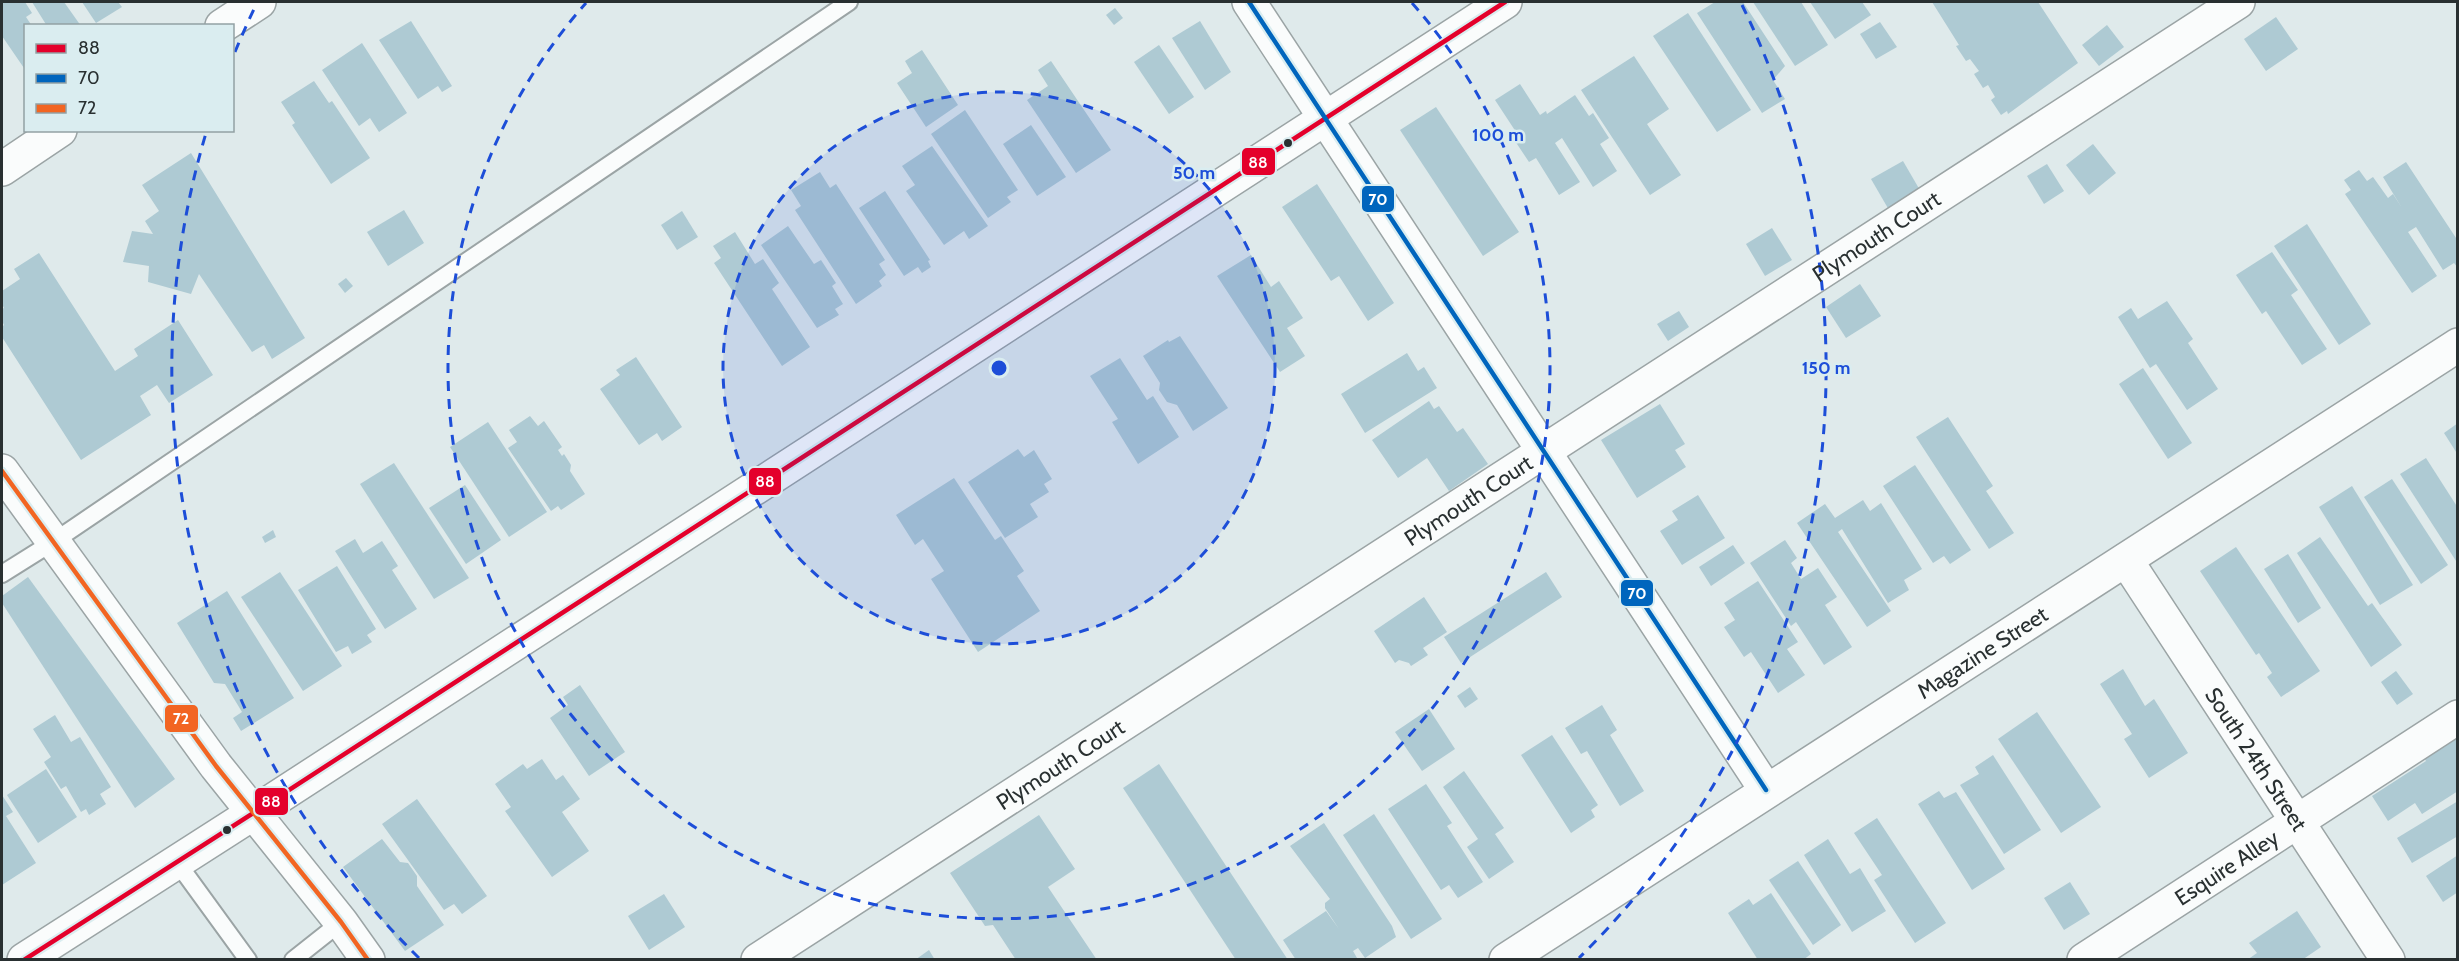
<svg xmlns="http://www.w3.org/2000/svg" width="2459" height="961" viewBox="0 0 2459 961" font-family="Cabin,sans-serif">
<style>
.building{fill:#aecad3}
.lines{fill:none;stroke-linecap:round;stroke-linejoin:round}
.lane-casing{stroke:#9ba4a5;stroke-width:20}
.street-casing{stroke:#9ba4a5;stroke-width:36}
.secondary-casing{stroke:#9ba4a5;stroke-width:36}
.lane{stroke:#fafcfc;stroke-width:16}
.street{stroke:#fafcfc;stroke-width:33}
.secondary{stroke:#fafcfc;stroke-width:33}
.bus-1-casing{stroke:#daedf0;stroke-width:9}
.bus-2-casing{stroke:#daedf0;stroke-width:9}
.bus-3-casing{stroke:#daedf0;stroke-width:9}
.bus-1{stroke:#e4002b;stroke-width:4.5}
.bus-2{stroke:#0065bd;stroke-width:4.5}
.bus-3{stroke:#f26522;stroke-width:4.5}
.ring{fill:none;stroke:#1d4ed8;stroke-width:3;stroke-dasharray:10 8}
.bus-dot{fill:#293031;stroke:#daedf0;stroke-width:2}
.labels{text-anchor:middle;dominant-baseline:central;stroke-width:5;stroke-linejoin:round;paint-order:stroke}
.street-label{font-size:22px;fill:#293031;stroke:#daedf0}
.centre{fill:#1d4ed8;stroke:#daedf0;stroke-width:3}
.ring-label{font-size:18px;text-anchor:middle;font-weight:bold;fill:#1d4ed8;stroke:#daedf0;stroke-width:5;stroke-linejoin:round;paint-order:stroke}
.line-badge{stroke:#daedf0;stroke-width:2}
.badge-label{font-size:16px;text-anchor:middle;font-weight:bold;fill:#fff}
</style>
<rect width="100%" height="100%" fill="#dfeaeb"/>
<g class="building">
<polygon points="2,2 25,2 32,13 26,17 32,26 26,26 26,71 2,36"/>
<polygon points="32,2 64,2 81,26 47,26"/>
<polygon points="82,2 118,2 122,7 96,23"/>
<polygon points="1715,2 1743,2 1785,66 1773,80 1785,99 1762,113 1697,13"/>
<polygon points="1753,2 1801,2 1828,45 1795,66"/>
<polygon points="1810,2 1862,2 1871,15 1835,39"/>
<polygon points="1932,2 2038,2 2078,63 2008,114 2007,111 2001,115 1991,100 1995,97 1988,85 1983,88 1974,74 1979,71 1970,59 1966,61 1956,46 1959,45"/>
<polygon points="1115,8 1123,18 1114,25 1106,15"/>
<polygon points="1688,13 1751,110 1717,132 1653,36"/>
<polygon points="2276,17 2298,49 2266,71 2244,39"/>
<polygon points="411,21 452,86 442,92 438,86 418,99 379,40"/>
<polygon points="1200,21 1231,72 1205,90 1172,38"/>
<polygon points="1880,22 1897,47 1876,59 1860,34"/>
<polygon points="2107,25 2124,47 2099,66 2082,45"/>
<polygon points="362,43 407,113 379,132 370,118 359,126 322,70"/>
<polygon points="1159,45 1194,97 1169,114 1134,62"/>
<polygon points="922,50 958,105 926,127 897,83 912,73 905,61"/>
<polygon points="1634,56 1669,109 1647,124 1681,175 1650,195 1581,90"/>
<polygon points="1051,61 1111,150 1076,173 1027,100 1048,86 1038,70"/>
<polygon points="314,81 329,103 332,101 370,158 331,184 292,125 295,123 281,102"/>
<polygon points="1520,84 1540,115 1546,111 1547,114 1575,95 1589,116 1593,113 1609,138 1600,144 1617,171 1593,187 1562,138 1555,143 1580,182 1559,195 1536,158 1529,162 1511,135 1516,132 1495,100"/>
<polygon points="1436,107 1519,232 1483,256 1400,130"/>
<polygon points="965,110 1018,190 1007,197 1011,202 988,218 931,134"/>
<polygon points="1031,125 1066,177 1037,196 1003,144"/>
<polygon points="2093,144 2116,173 2089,195 2066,165"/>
<polygon points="932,146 988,226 969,239 964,231 944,245 906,191 915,185 902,166"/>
<polygon points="191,153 305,338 272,359 264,345 252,352 199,274 191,294 148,282 149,266 123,262 132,231 153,234 145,221 159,211 142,185"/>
<polygon points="1903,161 1921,192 1889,210 1871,179"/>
<polygon points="2406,162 2458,241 2458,268 2454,263 2443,270 2416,227 2408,232 2437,276 2412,293 2345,194 2351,190 2344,180 2359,170 2367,181 2373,177 2388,198 2393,194 2402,208 2383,177"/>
<polygon points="2047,164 2064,191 2044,204 2027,176"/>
<polygon points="820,172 830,188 836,184 885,260 879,264 886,275 879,281 882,286 856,304 795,210 801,206 791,190"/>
<polygon points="1317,184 1394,303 1368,321 1339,276 1331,281 1282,207"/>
<polygon points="885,191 930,260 928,261 931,267 922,273 918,267 904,276 859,208"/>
<polygon points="404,210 424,243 388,266 367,232"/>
<polygon points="682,211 698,237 677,250 661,225"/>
<polygon points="2307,224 2371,324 2339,345 2274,246"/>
<polygon points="788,226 814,264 821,260 836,283 832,286 843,304 835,309 839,315 817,328 761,245"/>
<polygon points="1772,228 1792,260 1765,276 1746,244"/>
<polygon points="735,232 755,264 763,259 779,283 772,289 810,347 782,366 714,263 721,258 713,246"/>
<polygon points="2272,252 2298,290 2291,295 2327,349 2302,365 2266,311 2262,314 2236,275"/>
<polygon points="39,253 115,371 138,356 134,349 178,320 213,375 169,403 157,385 140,396 151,415 81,460 2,337 2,327 4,325 2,321 2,309 4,308 2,304 2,291 20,279 14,269"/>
<polygon points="1251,255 1271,287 1279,281 1303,318 1287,328 1305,356 1280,372 1217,276"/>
<polygon points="346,278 353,286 345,293 338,284"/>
<polygon points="1860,284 1881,316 1846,338 1826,307"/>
<polygon points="2167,301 2193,339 2188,343 2218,389 2187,410 2156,364 2150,368 2118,317 2131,308 2138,319"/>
<polygon points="1679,311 1689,327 1668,341 1657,324"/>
<polygon points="1180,336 1228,408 1193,431 1177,405 1167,402 1159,390 1160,383 1143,356 1168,340 1169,342"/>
<polygon points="1407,353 1418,371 1424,367 1437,388 1365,433 1341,394"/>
<polygon points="636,357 682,427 662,441 657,433 639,445 600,389 620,375 616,370"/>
<polygon points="1120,358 1147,400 1153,396 1179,437 1138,464 1112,422 1118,419 1090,376"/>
<polygon points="2143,368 2192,443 2168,459 2119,384"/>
<polygon points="1429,401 1434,409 1439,406 1457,432 1463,428 1488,464 1449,491 1427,458 1398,478 1372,440"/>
<polygon points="1660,404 1685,444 1675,450 1686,467 1637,498 1601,440"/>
<polygon points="530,416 538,426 544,421 562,447 558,450 562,456 564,454 571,465 570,471 585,494 561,510 558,506 551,511 508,448 517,442 509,430"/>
<polygon points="1948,417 1993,486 1986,491 2014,533 1989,549 1916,437"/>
<polygon points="488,422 547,512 509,537 450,447"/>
<polygon points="2458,423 2458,455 2444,433"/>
<polygon points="1018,449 1024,457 1034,450 1052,479 1044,484 1049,492 1030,504 1038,517 1005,538 968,482"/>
<polygon points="2426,458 2458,508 2458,564 2400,474"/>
<polygon points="394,463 469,578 434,599 360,484"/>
<polygon points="1915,465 1971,550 1950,564 1944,556 1933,563 1883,486"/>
<polygon points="954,478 995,540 1001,536 1024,571 1017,576 1040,611 978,652 931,579 944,571 923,539 915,545 896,515"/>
<polygon points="2392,479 2448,565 2421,584 2364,497"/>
<polygon points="465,485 501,540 466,564 429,508"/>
<polygon points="2352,486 2413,585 2380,605 2319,507"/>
<polygon points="1698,495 1725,538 1682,565 1660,531 1678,520 1672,511"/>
<polygon points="1863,500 1870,511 1881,503 1922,569 1904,580 1909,590 1888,603 1842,529 1838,532 1891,611 1867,627 1797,523 1825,504 1835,518"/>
<polygon points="273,530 276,537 265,543 262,537"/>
<polygon points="2320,537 2368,606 2372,603 2402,645 2371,667 2297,553"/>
<polygon points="355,539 363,553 382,541 398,566 392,570 417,609 385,629 335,551"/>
<polygon points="1785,540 1797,558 1791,563 1801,579 1818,568 1837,597 1825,605 1852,647 1824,665 1796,622 1791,626 1750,563"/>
<polygon points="1733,545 1745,563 1711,586 1699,567"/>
<polygon points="2236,547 2320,671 2281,697 2267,677 2272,673 2259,653 2256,655 2200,571"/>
<polygon points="2288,554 2321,608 2298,623 2264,569"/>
<polygon points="337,566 376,629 367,635 372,642 352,654 348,646 336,652 298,590"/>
<polygon points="280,572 342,666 303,691 241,597"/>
<polygon points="1546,572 1562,597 1461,663 1444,637"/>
<polygon points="28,577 175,779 135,808 2,603 2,596"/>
<polygon points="1758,581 1798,642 1787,649 1805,675 1778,693 1751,652 1744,657 1724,627 1735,620 1724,603"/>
<polygon points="227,591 294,698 241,731 233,718 242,712 225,684 214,683 177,623"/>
<polygon points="1424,597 1447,632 1423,648 1428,655 1411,666 1409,663 1399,660 1395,663 1374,631"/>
<polygon points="2123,669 2145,706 2154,699 2188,753 2149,778 2124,739 2132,734 2100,684"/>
<polygon points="2396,671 2413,694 2397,705 2381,682"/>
<polygon points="580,685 625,752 589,776 550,718 568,705 563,697"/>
<polygon points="1470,687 1478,699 1465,708 1457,696"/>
<polygon points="1602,705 1617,730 1610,735 1644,791 1620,806 1587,751 1581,754 1565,728"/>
<polygon points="1429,709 1455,749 1422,771 1395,732"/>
<polygon points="2037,712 2101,807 2061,833 1998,739"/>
<polygon points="55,715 71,742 80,737 111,787 100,794 106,804 89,815 86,809 81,812 66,786 61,789 44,762 51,757 33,729"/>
<polygon points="2458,734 2458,791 2422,814 2415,803 2388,821 2372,796 2426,761 2423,756"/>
<polygon points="1552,735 1598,805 1591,810 1595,817 1571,833 1521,755"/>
<polygon points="1993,755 2041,830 2004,854 1960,785 1979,774 1975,767"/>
<polygon points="542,759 556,780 563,775 580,799 562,812 589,851 552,877 505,811 511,807 495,784 523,764 527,769"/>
<polygon points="1159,764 1288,960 1236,960 1123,788"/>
<polygon points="46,769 77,817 38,843 7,795"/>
<polygon points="1464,771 1504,828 1495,834 1514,862 1489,879 1467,847 1478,839 1443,787"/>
<polygon points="1426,784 1452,823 1447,826 1483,882 1458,898 1449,885 1441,890 1388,809"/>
<polygon points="1939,791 1944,798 1956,792 2005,869 1972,890 1918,804"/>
<polygon points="2,795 13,812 6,816 36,863 2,885"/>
<polygon points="417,799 487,896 462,914 454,904 444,910 382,824"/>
<polygon points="2458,801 2458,836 2412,863 2397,838"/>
<polygon points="1374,814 1442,919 1411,939 1343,835"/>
<polygon points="1039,815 1075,869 1048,887 1097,960 1016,960 993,925 985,926 950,873"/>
<polygon points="1877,818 1946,923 1915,943 1874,880 1882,875 1854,833"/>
<polygon points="1324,823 1392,926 1396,937 1365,958 1358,948 1353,951 1357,958 1355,960 1296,960 1283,940 1326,911 1339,929 1325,908 1325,903 1330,899 1290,846"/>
<polygon points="382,839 400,862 408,863 417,876 417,886 444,925 405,951 343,867"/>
<polygon points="1828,839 1850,874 1860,868 1886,911 1852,932 1804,855"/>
<polygon points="2458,855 2458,892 2443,902 2426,876"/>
<polygon points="1798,861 1841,925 1813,945 1769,880"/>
<polygon points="2070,882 2090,914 2064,930 2044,898"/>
<polygon points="1771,893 1811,954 1803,960 1758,960 1728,913 1749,899 1753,905"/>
<polygon points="664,894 685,927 649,950 628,916"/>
<polygon points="2297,911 2321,947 2302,960 2247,960 2257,953 2249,943"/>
<polygon points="929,950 935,960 915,960"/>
</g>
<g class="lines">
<defs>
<g id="lane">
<polyline points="2,574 53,542 849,2"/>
<polyline points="176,861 248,960"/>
<polyline points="293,960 341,922"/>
</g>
<g id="street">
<polyline points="1249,2 1766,790"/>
<polyline points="222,26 259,2"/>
<polyline points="2,169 60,130"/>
<path id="s1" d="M2126 560 2388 960"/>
<path id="s2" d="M758 960 2238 2"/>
<path id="s3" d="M1506 960 2458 345"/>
<path id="s4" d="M2084 960 2458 717"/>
</g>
<g id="secondary">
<polyline points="2,471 216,766 341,922 368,960"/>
<polyline points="24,960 255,812 1505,2"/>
</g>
</defs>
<use href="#lane" class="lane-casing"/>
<use href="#street" class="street-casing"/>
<use href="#secondary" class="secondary-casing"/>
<use href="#lane" class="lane"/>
<use href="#street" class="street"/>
<use href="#secondary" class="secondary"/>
<defs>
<polyline id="bus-1" points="24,960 255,812 1505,2"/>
<polyline id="bus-2" points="1249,2 1766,790"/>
<polyline id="bus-3" points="2,471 216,766 341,922 368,960"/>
</defs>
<use href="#bus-1" class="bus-1-casing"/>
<use href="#bus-2" class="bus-2-casing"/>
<use href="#bus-3" class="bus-3-casing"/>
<use href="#bus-1" class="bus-1"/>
<use href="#bus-2" class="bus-2"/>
<use href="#bus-3" class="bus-3"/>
</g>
<circle cx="999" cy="368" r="276" fill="#1d4ed8" fill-opacity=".12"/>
<g class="ring">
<circle cx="999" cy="368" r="276"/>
<path d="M1412 3A551 551 0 1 1 586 3"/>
<path d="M419 958A827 827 0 0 1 206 133M235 52A827 827 0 0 1 256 5M1742 5A827 827 0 0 1 1579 958"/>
</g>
<g class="bus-dot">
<circle cx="1288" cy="143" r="5"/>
<circle cx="227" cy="830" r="5"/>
</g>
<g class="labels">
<g class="street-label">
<text stroke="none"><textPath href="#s2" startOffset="1332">Plymouth Court</textPath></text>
<text stroke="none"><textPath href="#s2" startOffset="846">Plymouth Court</textPath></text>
<text stroke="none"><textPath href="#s3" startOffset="567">Magazine Street</textPath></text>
<text stroke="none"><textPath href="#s1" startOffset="238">South 24th Street</textPath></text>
<text stroke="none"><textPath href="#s2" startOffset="360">Plymouth Court</textPath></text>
<text stroke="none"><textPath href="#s4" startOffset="170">Esquire Alley</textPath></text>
</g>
</g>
<circle cx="999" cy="368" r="9" class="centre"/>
<g class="ring-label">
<text x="1498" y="141">100 m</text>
<text x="1194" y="179">50 m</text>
<text x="1826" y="374">150 m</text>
</g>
<g class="line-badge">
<rect x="1241" y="147" width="35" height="29" rx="6" fill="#e4002b"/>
<rect x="1361" y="185" width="34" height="28" rx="6" fill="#0065bd"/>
<rect x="748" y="467" width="34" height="29" rx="6" fill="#e4002b"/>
<rect x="1620" y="579" width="34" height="28" rx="6" fill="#0065bd"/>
<rect x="164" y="704" width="35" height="29" rx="6" fill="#f26522"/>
<rect x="254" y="787" width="35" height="29" rx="6" fill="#e4002b"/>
</g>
<g class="badge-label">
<text x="1258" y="168">88</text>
<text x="1378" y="205">70</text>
<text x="765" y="487">88</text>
<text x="1637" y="599">70</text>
<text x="181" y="724">72</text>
<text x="271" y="807">88</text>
</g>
<rect width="2459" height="961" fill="none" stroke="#293031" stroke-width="6"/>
<rect x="24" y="24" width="210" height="108" fill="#daedf0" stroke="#93a1a4" stroke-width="1.5"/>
<rect x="36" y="44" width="30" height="9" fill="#e4002b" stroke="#93a1a4" stroke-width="1.5"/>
<text x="78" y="54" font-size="18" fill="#293031">88</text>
<rect x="36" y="74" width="30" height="9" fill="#0065bd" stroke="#93a1a4" stroke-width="1.5"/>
<text x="78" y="84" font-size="18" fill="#293031">70</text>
<rect x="36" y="104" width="30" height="9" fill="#f26522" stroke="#93a1a4" stroke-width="1.5"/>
<text x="78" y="114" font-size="18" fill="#293031">72</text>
</svg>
